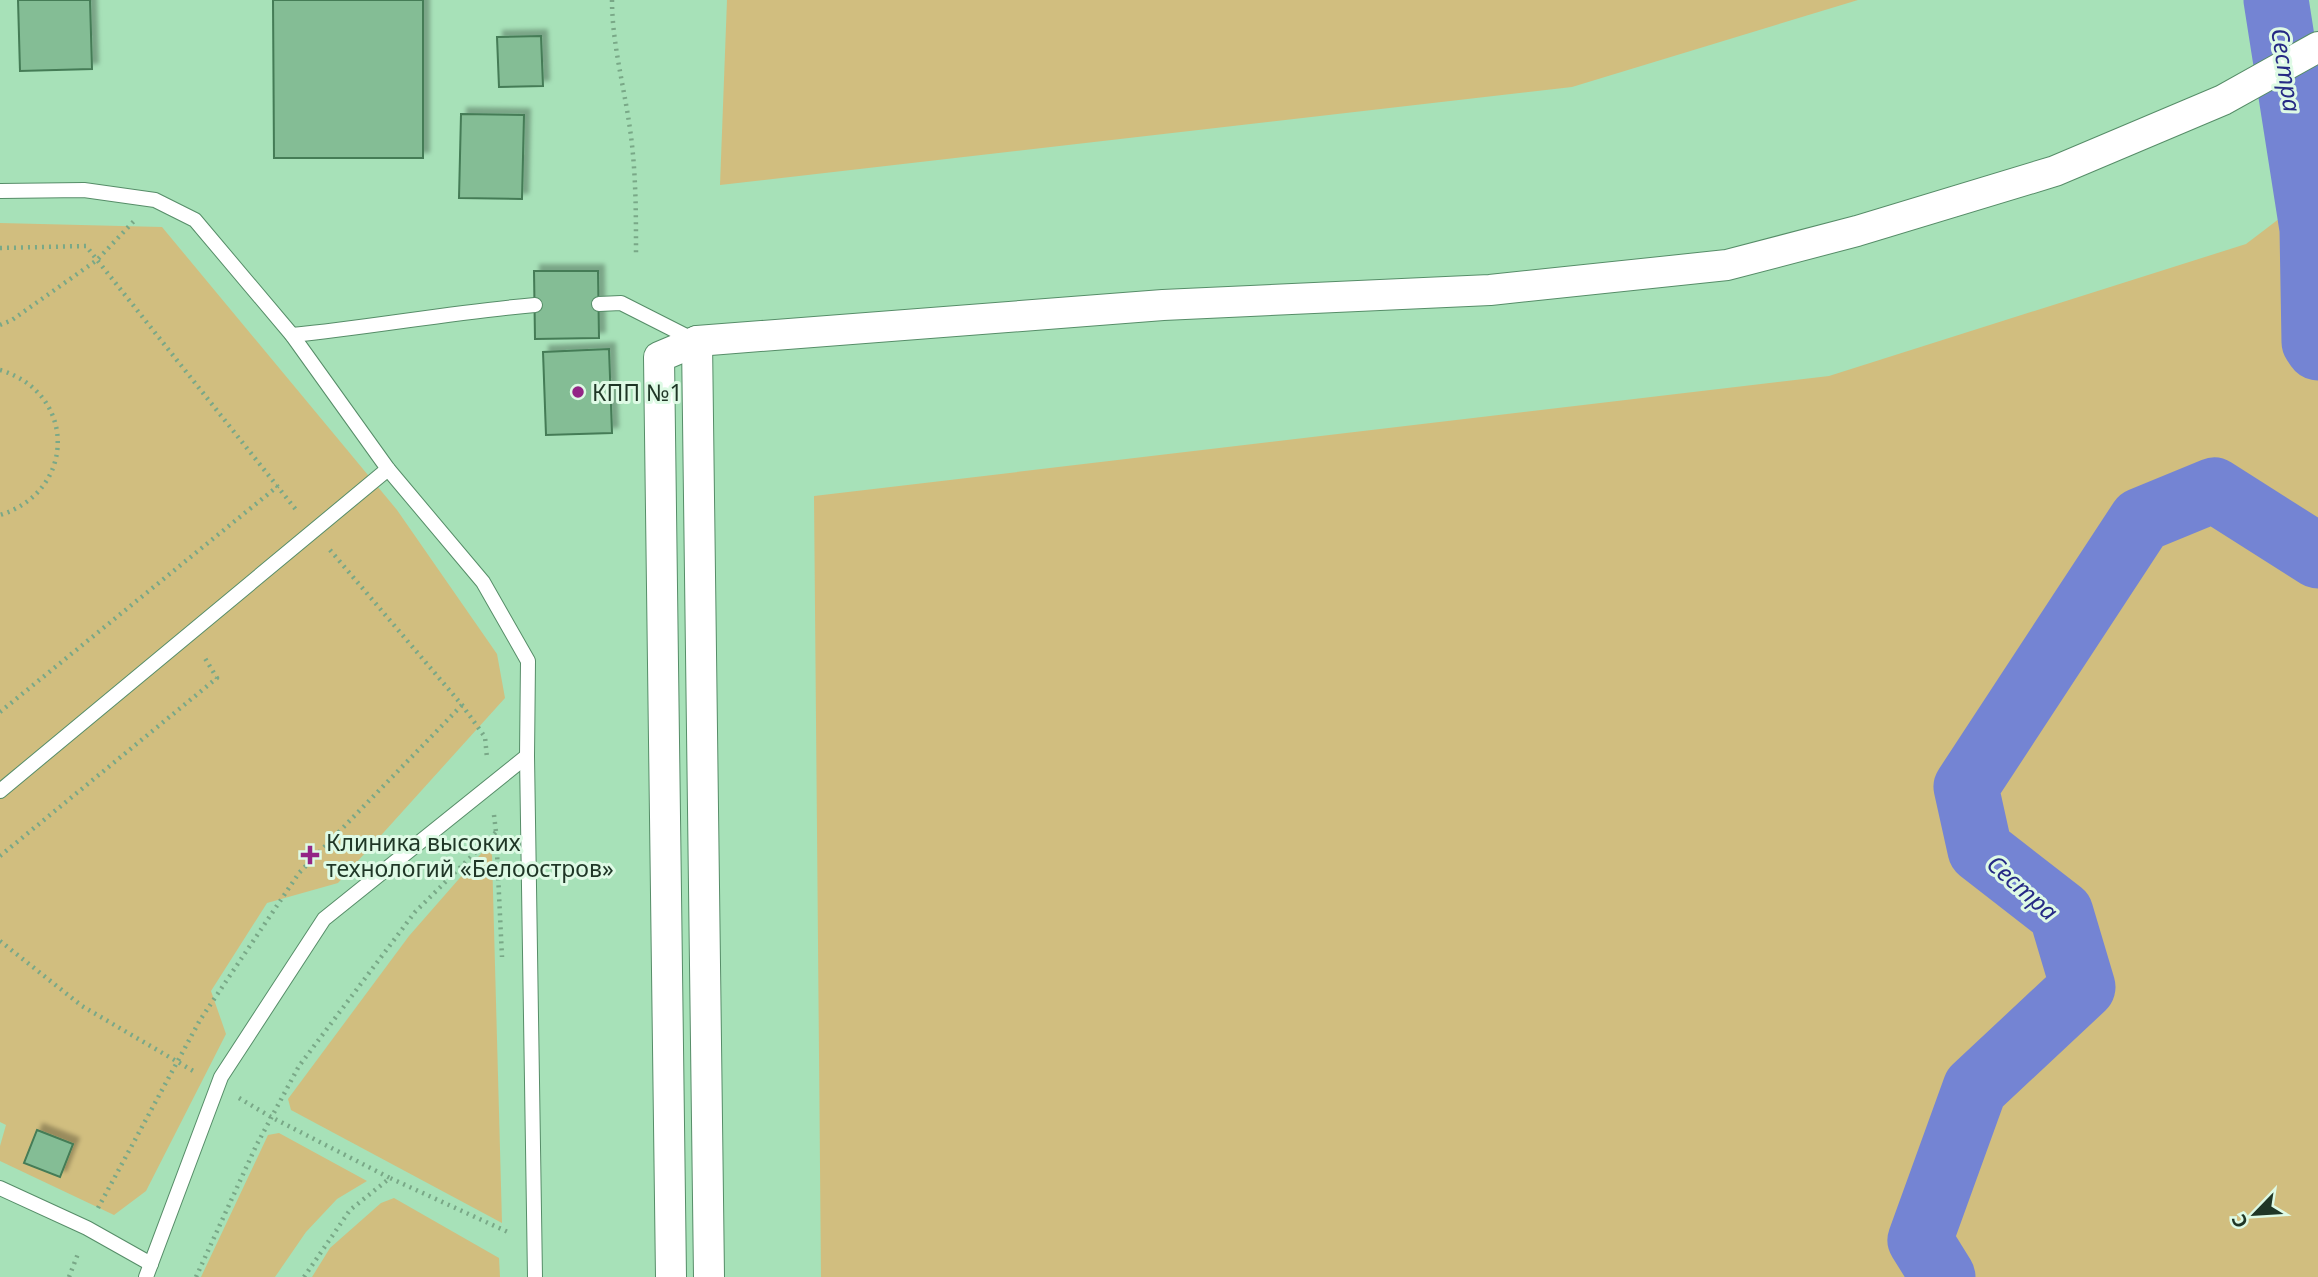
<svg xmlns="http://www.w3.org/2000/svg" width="2318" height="1277" viewBox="0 0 2318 1277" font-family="'Noto Sans',sans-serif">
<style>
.green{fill:#d1be7f}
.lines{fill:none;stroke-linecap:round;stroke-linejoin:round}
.river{stroke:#7484d3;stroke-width:65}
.building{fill:#84bd95;stroke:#447b56;stroke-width:2;filter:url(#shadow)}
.lane-casing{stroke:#568d68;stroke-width:16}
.street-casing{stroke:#568d68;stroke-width:32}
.path{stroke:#79a887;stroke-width:4.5;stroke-dasharray:2 5;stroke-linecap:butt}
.lane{stroke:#fff;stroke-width:14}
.street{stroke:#fff;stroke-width:30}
.poi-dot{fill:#932586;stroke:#defae5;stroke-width:2.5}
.labels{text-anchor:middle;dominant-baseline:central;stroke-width:6;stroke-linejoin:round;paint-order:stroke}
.poi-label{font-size:23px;fill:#1f3626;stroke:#defae5;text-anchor:start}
.water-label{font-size:24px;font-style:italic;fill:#252984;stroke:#defae5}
</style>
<defs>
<filter id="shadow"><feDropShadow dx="6" dy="-6" stdDeviation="2" flood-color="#0004"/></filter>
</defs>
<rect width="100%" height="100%" fill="#a7e1b8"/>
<g class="green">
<polygon points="727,0 1858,0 1572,87 720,185"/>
<polygon points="2318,189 2318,1277 821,1277 814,496 1829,376 2246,244"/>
<polygon points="0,223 162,227 397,510 497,654 505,698 338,883 267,903 211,991 226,1034 146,1191 114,1215 0,1161 0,1146 6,1125 0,1122"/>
<polygon points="486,848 492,855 502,1223 291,1110 288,1099 409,936"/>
<polygon points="279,1133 367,1181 337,1199 306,1232 275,1277 201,1277 268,1135"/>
<polygon points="394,1198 499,1258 500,1277 312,1277 330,1248 381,1203"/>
</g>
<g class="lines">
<g class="river">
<polyline points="2276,0 2312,229 2314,342 2318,348"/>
<polyline points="1943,1277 1920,1240 1975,1088 2083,987 2061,913 1980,850 1966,787 2141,520 2214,490 2318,556"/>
</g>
</g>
<g class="building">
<polygon points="18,0 90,0 92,69 20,71"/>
<polygon points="273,0 423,0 423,158 274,158"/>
<polygon points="541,36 543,86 499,87 497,37"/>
<polygon points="461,114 524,115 522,199 459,198"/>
<polygon points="534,271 598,271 599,338 535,339"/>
<polygon points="609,349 612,433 546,435 543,352"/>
<polygon points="37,1130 73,1144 60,1177 24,1163"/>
</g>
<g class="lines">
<defs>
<g id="lane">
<polyline points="0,191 84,190 155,200 195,220 292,335 388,469 483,582 528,661 527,756 535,1277"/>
<polyline points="599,304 621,303 696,341"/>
<path d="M292 335C373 327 453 312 535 305"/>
<polyline points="0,791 388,469"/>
<polyline points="0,1188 87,1228 151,1264"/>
<polyline points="146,1277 221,1077 324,919 527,756"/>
</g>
<g id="street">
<polyline points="697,341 709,1277"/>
<polyline points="671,1277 659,357 697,341 1163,305 1490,290 1727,265 1857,231 2055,171 2223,100 2318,47"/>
</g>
</defs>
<use href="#lane" class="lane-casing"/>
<use href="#street" class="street-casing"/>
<g class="path">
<path d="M612 0C612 43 624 86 630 129 636 171 636 212 636 254"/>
<polyline points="0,248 86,246 297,511"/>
<polyline points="0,325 12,320 97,260 134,221"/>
<path d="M0 370C77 393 77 491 0 515"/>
<polyline points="330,550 462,705 485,737 487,758"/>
<polyline points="0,712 278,486"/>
<polyline points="494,815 496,832"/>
<polyline points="0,856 217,678 203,655"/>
<polyline points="0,941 82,1006 195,1072"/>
<polyline points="239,1098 271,1117 390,1178"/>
<polyline points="98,1208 200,1020 299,873 462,705"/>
<polyline points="69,1277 79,1251"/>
<polyline points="196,1277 256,1146 299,1066 415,912 496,832 502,957"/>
<polyline points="304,1277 350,1210 390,1178 510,1233"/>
</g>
<use href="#lane" class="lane"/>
<use href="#street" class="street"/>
</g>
<g class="poi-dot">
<circle cx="578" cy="392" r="7"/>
<path d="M306.5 844.5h7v7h7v7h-7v7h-7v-7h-7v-7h7z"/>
</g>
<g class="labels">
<g class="poi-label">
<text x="592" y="392">КПП №1</text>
<text x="326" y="842">Клиника высоких<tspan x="326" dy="26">технологий «Белоостров»</tspan></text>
</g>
<g class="water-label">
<text transform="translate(2287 70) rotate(81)">Сестра</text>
<text transform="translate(2023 887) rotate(41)">Сестра</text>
</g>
</g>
<g transform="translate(2255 1214) rotate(245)" stroke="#defae5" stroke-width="5" paint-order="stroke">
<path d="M0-5L12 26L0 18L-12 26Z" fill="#1f3626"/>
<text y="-10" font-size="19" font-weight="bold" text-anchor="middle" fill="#1f3626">С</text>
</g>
</svg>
